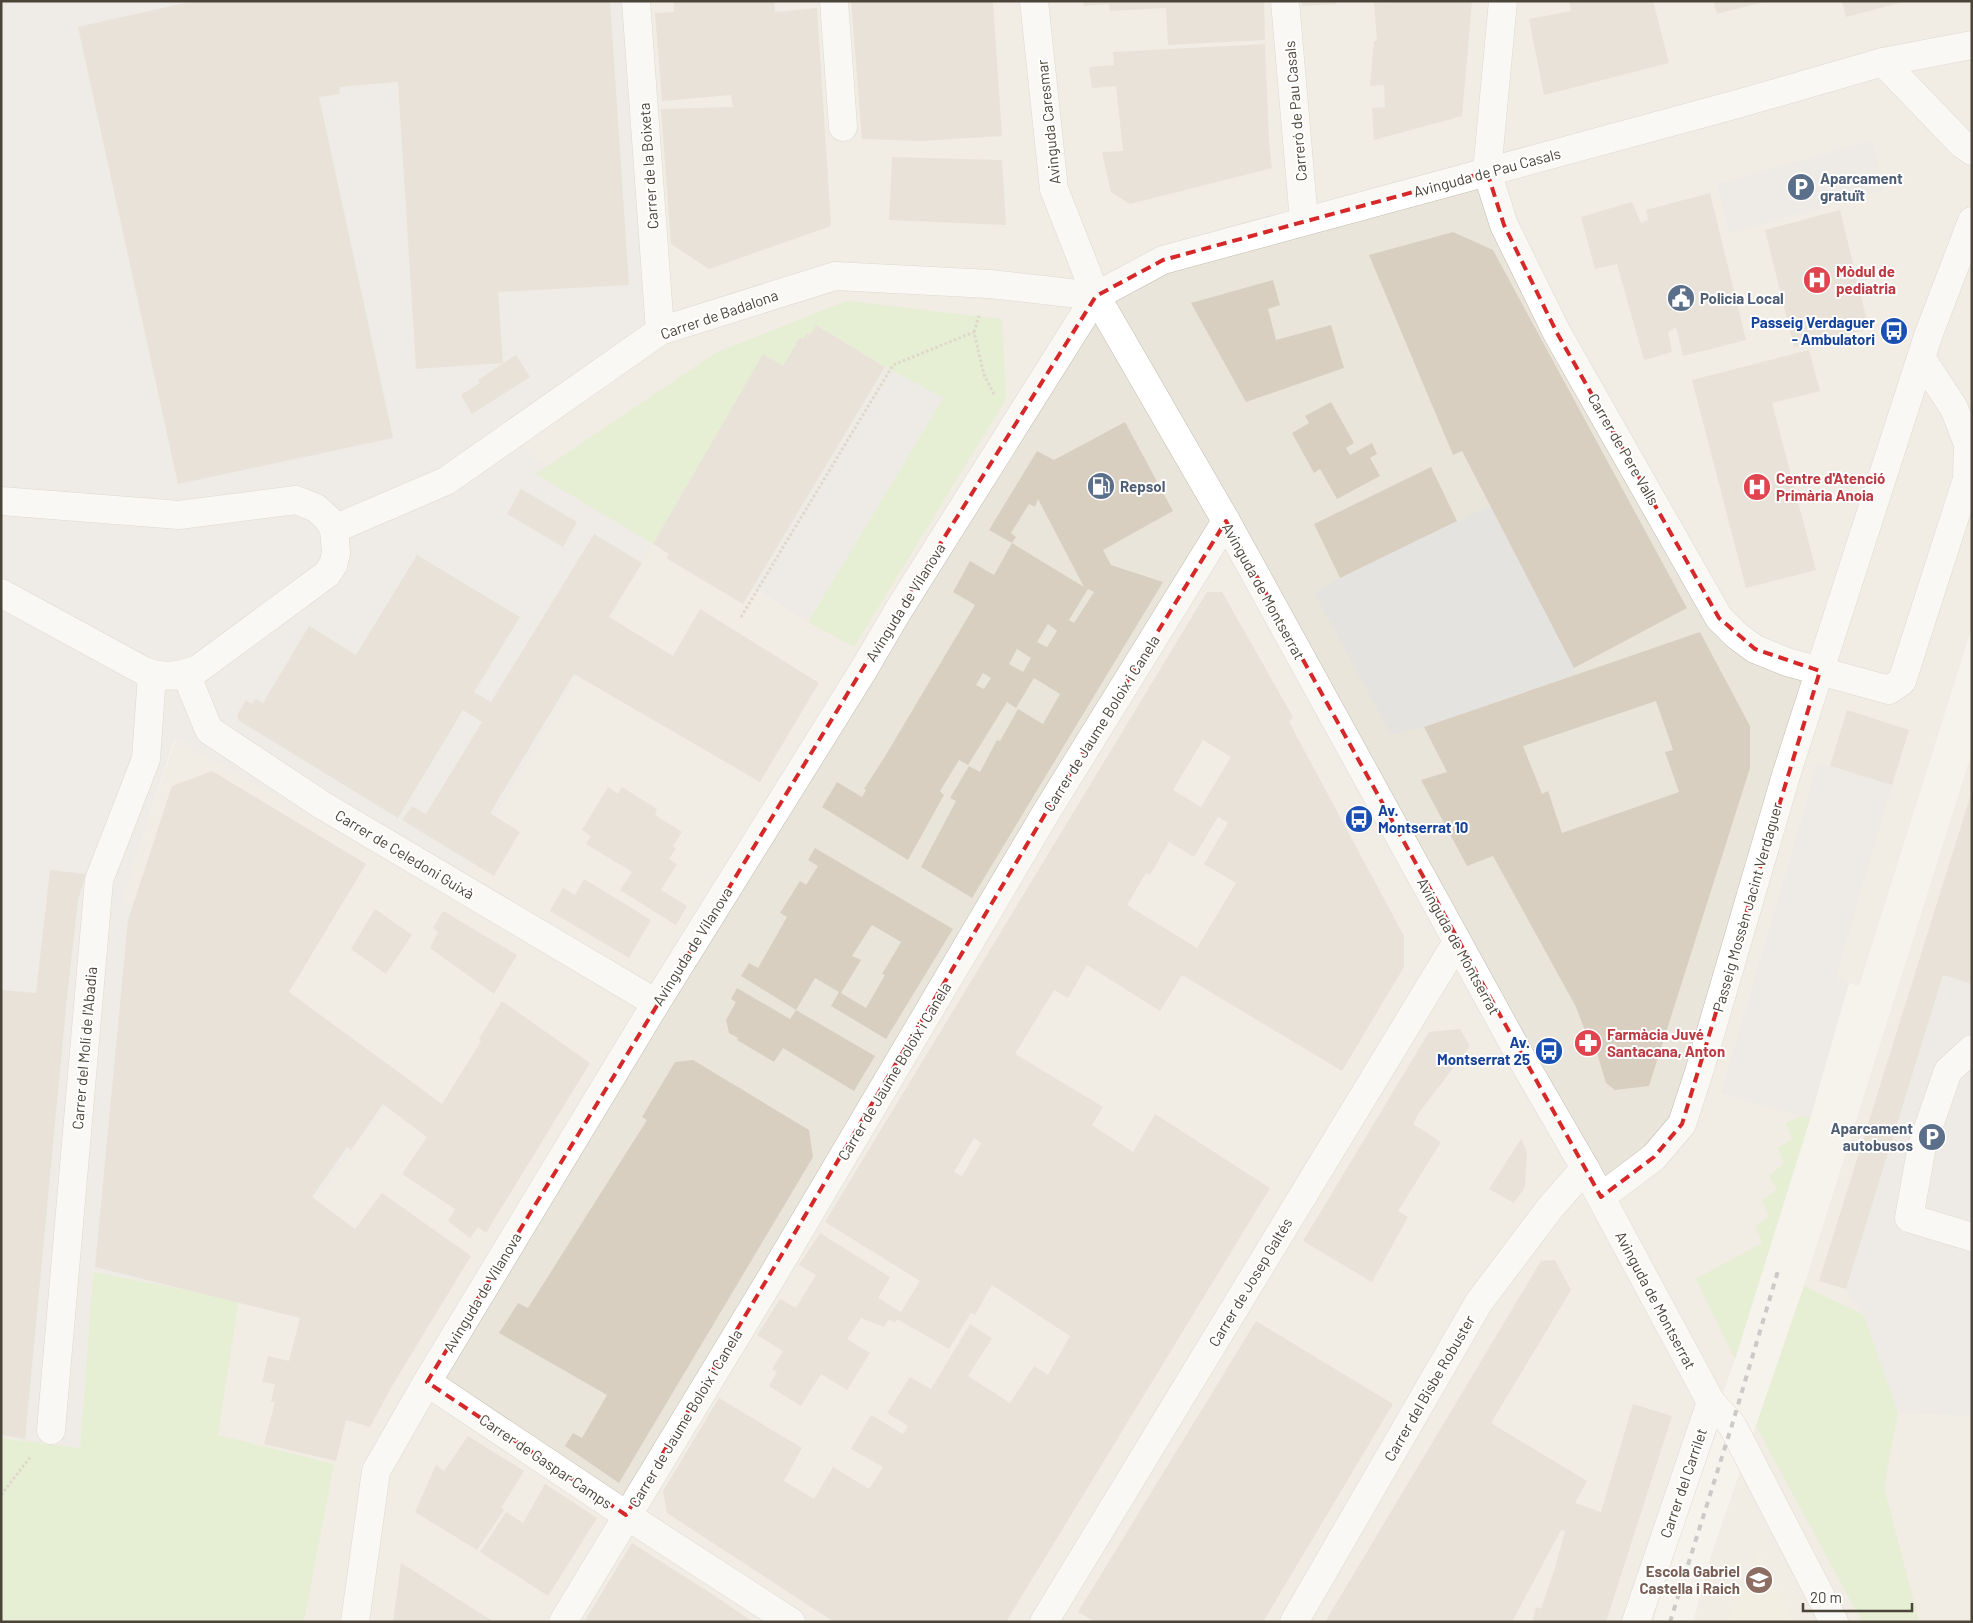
<svg xmlns="http://www.w3.org/2000/svg" width="1973" height="1623" viewBox="0 0 1973 1623" font-family="Barlow,sans-serif">
<style>
.residential{fill:#eae5da}
.industrial{fill:#e6e2dd}
.education{fill:#efe8d6}
.green{fill:#d2eab5}
.parking{fill:#e5e3e0}
.building{fill:#d8cfc1;fill-rule:evenodd}
.lines{fill:none;stroke-linecap:round;stroke-linejoin:round}
.minor-casing{stroke:#c2bbae;stroke-width:29}
.path{stroke:#c4b79f;stroke-width:3;stroke-dasharray:2.5 2.5;stroke-linecap:butt}
.minor{stroke:#fff;stroke-width:28}
.rail{stroke:#9a9a9a;stroke-width:4;stroke-dasharray:6 6;stroke-linecap:butt}
.marked{fill:none;stroke:#d62828;stroke-width:4;stroke-dasharray:10 6;stroke-linejoin:round}
.labels{text-anchor:middle;dominant-baseline:central;stroke-width:4;stroke-linejoin:round;paint-order:stroke}
.street-label{font-size:15px;fill:#4b4439;stroke:#fff}
.service-label{font-size:15px;font-weight:bold;fill:#4e5e75;stroke:#fff;text-anchor:start}
.health-label{font-size:15px;font-weight:bold;fill:#be3a42;stroke:#fff;text-anchor:start}
.transit-label{font-size:15px;font-weight:bold;fill:#164399;stroke:#fff;text-anchor:end}
.education-label{font-size:15px;font-weight:bold;fill:#785e54;stroke:#fff;text-anchor:end}
</style>
<rect width="100%" height="100%" fill="#f6f3ec"/>
<g class="residential">
<polygon points="629,1 1972,1 1972,627 1859,986 1849,983 1810,1119 1735,1359 1696,1471 1653,1622 304,1622 334,1464 218,1436 239,1300 123,899 176,738 449,895 652,544 503,434"/>
<polygon points="1972,752 1972,1622 1693,1622 1712,1553 1804,1286"/>
</g>
<polygon class="industrial" points="1,1 629,1 654,327 504,434 653,544 449,895 175,738 123,899 386,1104 239,1300 93,1273 80,1448 1,1438"/>
<polygon class="education" points="1758,1549 1794,1622 1729,1622 1732,1610"/>
<g class="green">
<polygon points="847,301 1002,319 1006,399 854,647 808,622 943,398 885,367 817,325 810,335 803,339 800,337 783,366 763,354 653,544 536,474 717,352"/>
<polygon points="1801,1116 1810,1119 1735,1359 1696,1279 1762,1243 1756,1226 1769,1217 1762,1200 1777,1190 1769,1176 1784,1163 1778,1148 1792,1139 1786,1123"/>
<polygon points="93,1272 239,1300 218,1435 334,1464 304,1622 1,1622 1,1438 80,1448"/>
<polygon points="1804,1286 1864,1315 1898,1412 1884,1487 1919,1622 1862,1622 1756,1426"/>
</g>
<g class="parking">
<polygon points="1872,141 1885,190 1730,233 1717,184"/>
<polygon points="885,367 943,398 808,622 753,587"/>
<polygon points="1491,505 1574,668 1575,674 1424,727 1391,735 1314,593 1340,578"/>
<polygon points="1818,763 1892,785 1836,977 1849,983 1810,1119 1721,1093"/>
<polygon points="1943,975 1972,984 1972,1416 1898,1412 1864,1316 1846,1289"/>
</g>
<g class="building">
<polygon points="194,1 610,1 629,285 498,292 503,363 416,369 398,82 339,87 340,94 319,97 393,438 178,484 78,27"/>
<polygon points="674,1 774,1 775,12 817,8 831,226 709,269 671,244 661,109 733,107 731,95 662,101 655,13 674,12"/>
<polygon points="851,1 993,1 1002,136 921,141 862,139"/>
<polygon points="1083,1 1264,1 1265,40 1168,45 1166,8 1110,11 1109,4 1084,6"/>
<polygon points="1302,1 1336,1 1336,4 1302,6"/>
<polygon points="1410,1 1472,1 1462,116 1374,140 1372,108 1385,107 1384,85 1370,86 1374,41 1377,41 1374,3"/>
<polygon points="1569,1 1653,1 1669,63 1544,95 1529,19 1571,11"/>
<polygon points="1713,1 1764,1 1764,2 1717,14"/>
<polygon points="1842,1 1903,1 1903,2 1846,17"/>
<polygon points="1265,44 1269,143 1272,168 1130,204 1111,192 1102,152 1123,151 1116,86 1092,88 1089,67 1114,65 1113,52"/>
<polygon points="892,157 1002,160 1006,225 889,220"/>
<polygon points="1710,193 1746,340 1683,356 1676,327 1668,332 1672,352 1644,360 1617,264 1595,269 1581,217 1632,202 1641,223 1648,220 1646,210"/>
<polygon points="1840,210 1869,329 1794,347 1765,230"/>
<polygon points="1453,232 1493,250 1687,608 1574,668 1462,451 1453,455 1369,255"/>
<polygon points="1273,280 1280,305 1268,309 1276,340 1331,325 1344,368 1246,402 1191,303"/>
<polygon points="816,325 885,367 743,604 666,558 669,554 653,544 763,354 783,366 800,337 803,339 807,333 810,335"/>
<polygon points="1809,350 1820,391 1772,403 1816,570 1746,588 1692,380"/>
<polygon points="516,355 530,377 472,414 461,395 480,383 478,380"/>
<polygon points="1331,402 1354,443 1346,448 1350,455 1372,443 1377,454 1370,458 1380,476 1337,499 1320,469 1314,473 1292,433 1309,423 1305,416"/>
<path d="M1125 422 1173 511 1103 550 1111 565 1163 582 972 898 921 867 956 801 950 798 969 766 980 772 997 740 1000 741 1018 709 1043 724 1060 694 1034 678 1016 708 1007 702 968 765 959 760 940 791 944 795 908 860 822 807 837 782 862 797 866 790 864 789 884 758 975 605 953 592 970 561 994 575 1012 543 1084 587 1038 499 1035 507 1029 504 1011 533 1016 537 1012 543 989 530 1037 451 1054 460ZM1088 589 1094 592 1074 623 1069 620ZM1048 624 1057 631 1047 647 1037 642ZM1017 649 1031 658 1023 672 1009 664ZM983 673 991 678 984 689 976 685Z"/>
<polygon points="1431,467 1457,521 1340,578 1314,524"/>
<polygon points="521,489 577,522 563,547 507,514"/>
<polygon points="594,534 642,563 609,617 673,656 700,609 819,683 760,782 574,674 490,813 520,832 494,876 402,820 412,806 426,814 482,722 463,710 398,818 238,720 237,715 246,700 252,704 256,699 263,703 309,626 356,655 417,555 520,617 474,692 491,702"/>
<path d="M1207 592H1222L1293 717 1289 722 1404 936V967L1342 1071 1182 975 1160 1011 1087 965 1068 998 1054 990 1015 1054 1103 1107 1092 1125 1133 1152 1155 1114 1270 1188 1006 1622H834L667 1513 663 1491 719 1398 802 1448 784 1481 814 1499 833 1467 869 1489 883 1467 851 1449 871 1415 903 1434 908 1426 887 1413 910 1377 931 1389 970 1324 992 1338 968 1376 1010 1403 1034 1366 1048 1375 1070 1336 992 1285 975 1315 971 1313 949 1349 897 1319 895 1323 889 1319 884 1327 861 1318 847 1339 870 1353 847 1390 821 1374 801 1406 769 1386 777 1372 772 1369 783 1351 757 1335 780 1299 796 1308 816 1275 799 1265 820 1233 890 1277 878 1298 901 1312 920 1281 825 1222ZM1203 740 1231 757 1201 807 1173 790ZM1218 817 1228 823 1204 864 1236 883 1197 948 1127 905 1146 873 1150 875 1169 842 1194 857ZM974 1138 981 1143 962 1176 954 1172Z"/>
<path d="M1700 632 1750 726V768L1649 1086 1615 1090 1606 1083 1594 1043 1590 1044 1576 1007 1493 856 1467 866 1421 780 1447 772 1424 727ZM1656 701 1673 750 1665 752 1679 792 1562 833 1548 791 1542 794 1523 746Z"/>
<polygon points="1847,710 1909,730 1892,785 1830,766"/>
<polygon points="212,771 366,864 289,992 442,1104 481,1041 479,1039 502,1001 590,1063 486,1233 478,1227 470,1238 448,1221 455,1209 402,1174 427,1137 383,1104 351,1150 347,1147 312,1197 355,1229 382,1193 471,1256 392,1386 370,1427 346,1420 336,1461 264,1444 275,1402 271,1402 275,1384 262,1382 268,1356 289,1361 300,1318 95,1267 128,920 172,786"/>
<polygon points="608,787 618,794 622,787 657,809 655,815 682,832 673,846 676,848 669,859 677,864 661,890 687,906 676,925 620,890 632,872 586,844 591,836 582,830"/>
<polygon points="1972,791 1972,984 1943,975 1846,1289 1819,1281"/>
<path d="M815 848 953 929 886 1039 831 1006 839 992 815 978 796 1010 741 976 749 963 758 968 787 917 780 913 800 881 806 885 818 866 808 860ZM872 925 901 942 882 974 885 975 866 1008 841 993 861 960 852 956Z"/>
<polygon points="50,870 86,874 78,900 67,997 25,1439 1,1435 1,990 36,993"/>
<polygon points="584,879 651,920 629,958 550,911 563,888 575,895"/>
<polygon points="375,909 412,935 386,974 351,949"/>
<polygon points="443,911 517,955 494,994 430,948 438,932 433,928"/>
<polygon points="737,988 790,1019 796,1010 875,1056 854,1091 783,1048 774,1062 737,1040 738,1038 729,1033 726,1020 736,1002 731,999"/>
<polygon points="1460,1029 1470,1046 1418,1114 1413,1124 1441,1142 1398,1211 1408,1217 1372,1282 1303,1241 1429,1032"/>
<polygon points="693,1060 809,1130 813,1157 619,1483 565,1446 573,1433 582,1438 607,1395 499,1333 518,1303 528,1308 647,1120 642,1117 675,1062"/>
<polygon points="1521,1139 1527,1152 1525,1187 1514,1203 1489,1189"/>
<polygon points="1555,1260 1571,1290 1491,1423 1587,1481 1575,1503 1601,1512 1633,1404 1672,1416 1606,1622 1532,1622 1536,1607 1541,1609 1555,1568 1565,1531 1561,1530 1512,1622 1325,1622 1541,1261"/>
<polygon points="1256,1321 1393,1404 1263,1622 1095,1622 1078,1612"/>
<polygon points="468,1436 524,1471 501,1508 504,1510 477,1550 415,1512 436,1465 444,1471"/>
<polygon points="545,1484 597,1518 548,1596 480,1552 506,1512 523,1523"/>
<polygon points="632,1543 715,1596 753,1622 584,1622"/>
<polygon points="401,1563 494,1622 393,1622"/>
</g>
<g class="lines">
<defs>
<g id="minor">
<polyline points="636,1 660,331"/>
<polyline points="834,1 843,127"/>
<polyline points="1034,1 1054,189 1096,296 1226,521 1523,1061 1585,1168 1711,1402 1732,1425 1834,1622"/>
<polyline points="1285,1 1304,221"/>
<polyline points="1503,1 1487,172 1504,225 1557,333 1719,618 1736,635 1755,649 1787,662 1889,690 1902,681 1967,479 1968,444 1954,408 1921,358"/>
<polyline points="1883,62 1962,144 1972,151"/>
<path d="M1 501 179 515 296 500 316 508 328 519 334 529 336 553 333 565 327 574 198 669C179 677 161 679 142 670L1 593"/>
<polyline points="334,529 446,481 660,331 835,276 990,284 1096,296"/>
<polyline points="186,674 209,730 322,805 656,1003"/>
<polyline points="1972,1049 1948,1071 1922,1146 1909,1218 1972,1237"/>
<polyline points="1601,1197 1654,1157 1682,1124 1699,1072 1787,772 1928,336 1972,221"/>
<polyline points="427,1382 626,1515 791,1622"/>
<polyline points="51,1430 99,880 146,759 152,675"/>
<polyline points="355,1622 376,1471 427,1382 656,1003 864,669 898,611 1096,296 1163,260 1741,103 1883,62 1972,45"/>
<polyline points="563,1622 770,1280 1047,811 1226,521"/>
<polyline points="1044,1622 1457,942"/>
<polyline points="1294,1622 1479,1302 1550,1208 1585,1168"/>
<polyline points="1636,1622 1711,1402"/>
</g>
</defs>
<use href="#minor" class="minor-casing"/>
<g class="path">
<polyline points="974,332 979,316"/>
<polyline points="741,617 893,365 974,332 984,375 995,396"/>
<polyline points="1,1495 31,1456"/>
</g>
<use href="#minor" class="minor"/>
<polyline class="rail" points="1670,1622 1732,1425 1778,1271"/>
</g>
<path d="M0 0H1973V1623H0ZM1487 172 1504 225 1557 333 1719 618 1755 649 1820 671 1682 1124 1654 1157 1601 1197 1226 521 1047 811 626 1515 427 1382 898 611 1096 296 1163 260Z" fill="#f6f3ec" fill-opacity=".55" fill-rule="evenodd"/>
<path class="marked" d="M1487 172 1504 225 1557 333 1719 618 1755 649 1820 671 1682 1124 1654 1157 1601 1197 1226 521 1047 811 626 1515 427 1382 898 611 1096 296 1163 260Z"/>
<defs>
<symbol id="parking-disc" viewBox="-11 -11 22 22"><circle r="9.5" fill="#5c6f8a" stroke="#fff"/><path d="M-3.5-5.5H1a3.5 3.5 0 0 1 0 7H-1V5.5H-3.5ZM-1-3.4V-.6H.8a1.4 1.4 0 0 0 0-2.8Z" fill="#fff"/></symbol>
<symbol id="hospital-disc" viewBox="-11 -11 22 22"><circle r="9.5" fill="#e0444e" stroke="#fff"/><path d="M-5-5h3v3.5h4V-5h3V5h-3V1.5h-4V5h-3Z" fill="#fff"/></symbol>
<symbol id="civic-disc" viewBox="-11 -11 22 22"><circle r="9.5" fill="#5c6f8a" stroke="#fff"/><path d="M-.6-6.5H3V-4.5H.6V-3L4-1V1h2V6H-6V1h2V-1L-.6-3ZM-1.2 2.5V6h2.4V2.5Z" fill="#fff"/></symbol>
<symbol id="bus-disc" viewBox="-11 -11 22 22"><circle r="9.5" fill="#1a4fb4" stroke="#fff"/><path d="M-5-6H5V4H4V6H2V4H-2V6H-4V4H-5ZM-3.5-4V0h7V-4ZM-3.5 1.2v1.5H-2V1.2ZM2 1.2v1.5H3.5V1.2Z" fill="#fff"/></symbol>
<symbol id="fuel-disc" viewBox="-11 -11 22 22"><circle r="9.5" fill="#5c6f8a" stroke="#fff"/><path d="M-5.5-6h7V0h2V4h1.3V-2.5L3-4.5l.8-.8L6-3V5H2.5V1h-1V6h-7ZM-4.2-4.7v3.2H.2V-4.7Z" fill="#fff"/></symbol>
<symbol id="pharmacy-disc" viewBox="-11 -11 22 22"><circle r="9.5" fill="#e0444e" stroke="#fff"/><path d="M-2-6h4v4h4v4h-4v4h-4v-4h-4v-4h4Z" fill="#fff"/></symbol>
<symbol id="school-disc" viewBox="-11 -11 22 22"><circle r="9.5" fill="#8d6e63" stroke="#fff"/><path d="M0-5L7-2L0 1L-7-2ZM-4 1L0 2.5L4 1V4Q0 6-4 4Z" fill="#fff"/></symbol>
</defs>
<g fill-rule="evenodd">
<use href="#parking-disc" x="1785" y="171" width="32" height="32"/>
<use href="#hospital-disc" x="1801" y="264" width="32" height="32"/>
<use href="#civic-disc" x="1665" y="282" width="32" height="32"/>
<use href="#bus-disc" x="1878" y="315" width="32" height="32"/>
<use href="#fuel-disc" x="1085" y="470" width="32" height="32"/>
<use href="#hospital-disc" x="1741" y="471" width="32" height="32"/>
<use href="#bus-disc" x="1343" y="803" width="32" height="32"/>
<use href="#pharmacy-disc" x="1572" y="1027" width="32" height="32"/>
<use href="#bus-disc" x="1533" y="1035" width="32" height="32"/>
<use href="#parking-disc" x="1916" y="1121" width="32" height="32"/>
<use href="#school-disc" x="1743" y="1564" width="32" height="32"/>
</g>
<g class="labels">
<g class="street-label">
<text transform="translate(1295 111) rotate(-95)">Carreró de Pau Casals</text>
<text transform="translate(1048 122) rotate(-96)">Avinguda Caresmar</text>
<text transform="translate(648 166) rotate(-94)">Carrer de la Boixeta</text>
<text transform="translate(1487 172) rotate(-15)">Avinguda de Pau Casals</text>
<text transform="translate(719 314) rotate(-19)">Carrer de Badalona</text>
<text transform="translate(1624 449) rotate(60)">Carrer de Pere Valls</text>
<text transform="translate(1264 591) rotate(61)">Avinguda de Montserrat</text>
<text transform="translate(905 602) rotate(-58)">Avinguda de Vilanova</text>
<text transform="translate(1101 723) rotate(-58)">Carrer de Jaume Boloix i Canela</text>
<text transform="translate(405 854) rotate(31)">Carrer de Celedoni Guixà</text>
<text transform="translate(1747 907) rotate(-74)">Passeig Mossèn Jacint Verdaguer</text>
<text transform="translate(692 946) rotate(-58)">Avinguda de Vilanova</text>
<text transform="translate(1459 946) rotate(61)">Avinguda de Montserrat</text>
<text transform="translate(84 1048) rotate(-85)">Carrer del Molí de l'Abadia</text>
<text transform="translate(894 1071) rotate(-59)">Carrer de Jaume Boloix i Canela</text>
<text transform="translate(1250 1282) rotate(-59)">Carrer de Josep Galtés</text>
<text transform="translate(482 1292) rotate(-59)">Avinguda de Vilanova</text>
<text transform="translate(1656 1300) rotate(62)">Avinguda de Montserrat</text>
<text transform="translate(1429 1388) rotate(-60)">Carrer del Bisbe Robuster</text>
<text transform="translate(685 1418) rotate(-59)">Carrer de Jaume Boloix i Canela</text>
<text transform="translate(546 1461) rotate(34)">Carrer de Gaspar Camps</text>
<text transform="translate(1683 1483) rotate(-71)">Carrer del Carrilet</text>
</g>
<g class="service-label">
<text x="1820" y="178">Aparcament<tspan x="1820" dy="17">gratuït</tspan></text>
<text x="1700" y="298">Policia Local</text>
<text x="1120" y="486">Repsol</text>
<text x="1913" y="1128" text-anchor="end">Aparcament<tspan x="1913" dy="17">autobusos</tspan></text>
</g>
<g class="health-label">
<text x="1836" y="271">Mòdul de<tspan x="1836" dy="17">pediatria</tspan></text>
<text x="1776" y="478">Centre d'Atenció<tspan x="1776" dy="17">Primària Anoia</tspan></text>
<text x="1607" y="1034">Farmàcia Juvé<tspan x="1607" dy="17">Santacana, Anton</tspan></text>
</g>
<g class="transit-label">
<text x="1875" y="322">Passeig Verdaguer<tspan x="1875" dy="17">- Ambulatori</tspan></text>
<text x="1378" y="810" text-anchor="start">Av.<tspan x="1378" dy="17">Montserrat 10</tspan></text>
<text x="1530" y="1042">Av.<tspan x="1530" dy="17">Montserrat 25</tspan></text>
</g>
<g class="education-label">
<text x="1740" y="1571">Escola Gabriel<tspan x="1740" dy="17">Castella i Raich</tspan></text>
</g>
</g>
<rect width="1973" height="1623" fill="none" stroke="#4b4439" stroke-width="5"/>
<path d="M1803 1603v8h109v-8" fill="none" stroke="#4b4439" stroke-width="2.5"/>
<text x="1810" y="1603" font-size="15" fill="#4b4439" stroke="#ffffff" stroke-width="4" paint-order="stroke">20 m</text>
</svg>
